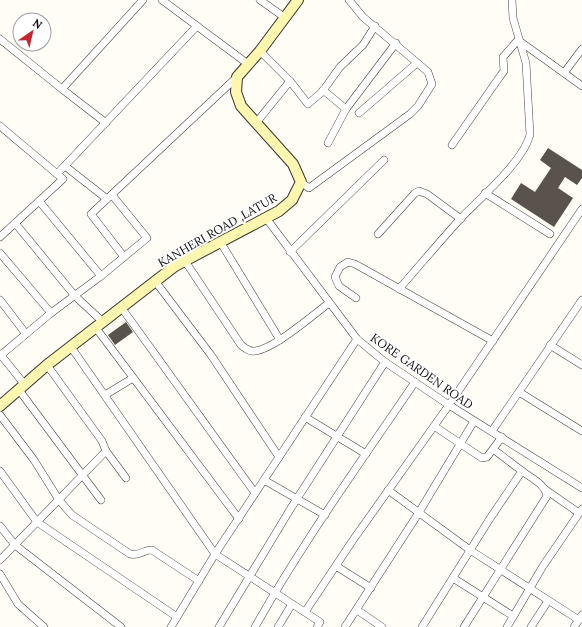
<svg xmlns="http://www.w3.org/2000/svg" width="582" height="627" viewBox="0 0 582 627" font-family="Lora,serif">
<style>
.building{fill:#5a524d}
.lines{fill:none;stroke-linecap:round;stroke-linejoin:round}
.street-casing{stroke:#444;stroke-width:8}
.secondary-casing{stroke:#333;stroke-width:12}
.street{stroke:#fff;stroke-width:7}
.secondary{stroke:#fff6b0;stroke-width:10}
.labels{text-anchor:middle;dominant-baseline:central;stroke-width:4;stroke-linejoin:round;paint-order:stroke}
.street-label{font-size:12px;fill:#111;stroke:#fff}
</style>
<rect width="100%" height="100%" fill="#fffdf5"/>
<g class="building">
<polygon points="548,148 582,170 582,178 577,185 565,177 558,188 573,198 554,227 511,199 521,183 535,192 551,168 540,160"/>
<polygon points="126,322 133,332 115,345 108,335"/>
</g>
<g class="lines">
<defs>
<g id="street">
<polyline points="162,0 248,64"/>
<polyline points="260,0 284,17"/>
<polyline points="0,39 62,89 143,0"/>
<polyline points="582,49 564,73 582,86"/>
<polyline points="290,81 308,104 322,92 340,67 363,45 375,26"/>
<polyline points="62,89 106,123"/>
<polyline points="323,90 346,109"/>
<polyline points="359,113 417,63"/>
<polyline points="256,123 290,81 260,51"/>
<polyline points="0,126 63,179 0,237"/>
<polyline points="328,143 346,109 396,43"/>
<polyline points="452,145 501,75 504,71 503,57 518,40 564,73"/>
<polyline points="65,166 107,199"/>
<polyline points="57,174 197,26"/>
<polyline points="301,182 309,188 410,114 418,106 432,84 428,72 363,17 349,0"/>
<polyline points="485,193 550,234"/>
<polyline points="39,201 101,276"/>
<polyline points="266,218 357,339 385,362 449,405 582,488"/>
<polyline points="15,223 75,296 103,322"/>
<polyline points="378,234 415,193 419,191 427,194 461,219"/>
<polyline points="221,243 280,340"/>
<polyline points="290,252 384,160"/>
<polyline points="0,253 51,313"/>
<polyline points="124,257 91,214 237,77"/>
<path d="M185 261 241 345C245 348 249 352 255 351 274 349 313 315 329 303"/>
<polyline points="155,281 211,355 279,457"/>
<path d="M399 289C420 265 440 241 462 217 482 196 522 163 530 135L526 63 513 18 512 0"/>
<polyline points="356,298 339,286 335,277 340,267 348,262 355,264 493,341"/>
<polyline points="0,300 26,334"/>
<polyline points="121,307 255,493"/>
<polyline points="96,328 239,519"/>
<polyline points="550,345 582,365"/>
<polyline points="71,347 215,554 320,622 317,627"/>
<polyline points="0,354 25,385"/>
<polyline points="1,355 51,313 101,276 147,238 112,195"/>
<polyline points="19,390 101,500"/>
<polyline points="519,392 582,431"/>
<polyline points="105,395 133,378"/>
<path d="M0 415 34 460 59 500 72 515 130 554C139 557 144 549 152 550L199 581"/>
<polyline points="305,417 366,454"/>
<polyline points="434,426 482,458 487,457 493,449"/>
<polyline points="492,431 582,300"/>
<polyline points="106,451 126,478"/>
<polyline points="0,471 37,522 177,617"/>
<polyline points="264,480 325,515"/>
<polyline points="388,490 470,550 579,620"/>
<polyline points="546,490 579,513"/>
<polyline points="0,526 15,545 121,627"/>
<polyline points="0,560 106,451 102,441 47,365"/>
<polyline points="336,566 371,588"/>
<polyline points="0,574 18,604 44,627"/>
<polyline points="453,578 513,616"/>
<polyline points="357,610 382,627"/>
<polyline points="305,612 353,540 449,405 582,209"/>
<polyline points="171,627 215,554 357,339"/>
<polyline points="219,627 291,508 385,362"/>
<path d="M255 627C303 542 360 463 415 382"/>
<polyline points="278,627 292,604"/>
<polyline points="345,627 418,514 474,421"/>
<polyline points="422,627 489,520 522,471 493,449 502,437"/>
<path d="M464 627 547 496C545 484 531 478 522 471"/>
<polyline points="507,627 543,566 582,509"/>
<polyline points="531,627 548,601"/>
<polyline points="574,627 582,615"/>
</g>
<polyline id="secondary" points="0,406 47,365 175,266 279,211 292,200 301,182 293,164 241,106 236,92 237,77 260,51 298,0"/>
</defs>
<use href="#street" class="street-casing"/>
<use href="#secondary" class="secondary-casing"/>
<use href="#street" class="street"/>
<use href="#secondary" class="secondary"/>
</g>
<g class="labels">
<g class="street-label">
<text transform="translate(217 230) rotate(-30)">KANHERI ROAD ,LATUR</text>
<text transform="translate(422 371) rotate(35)">KORE GARDEN ROAD</text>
</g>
</g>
<g transform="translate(32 32) rotate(34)"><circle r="19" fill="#ffffff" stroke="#a0a0a0"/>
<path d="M0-3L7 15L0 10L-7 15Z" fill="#c4262e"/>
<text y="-6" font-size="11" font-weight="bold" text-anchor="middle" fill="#111111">N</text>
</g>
</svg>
